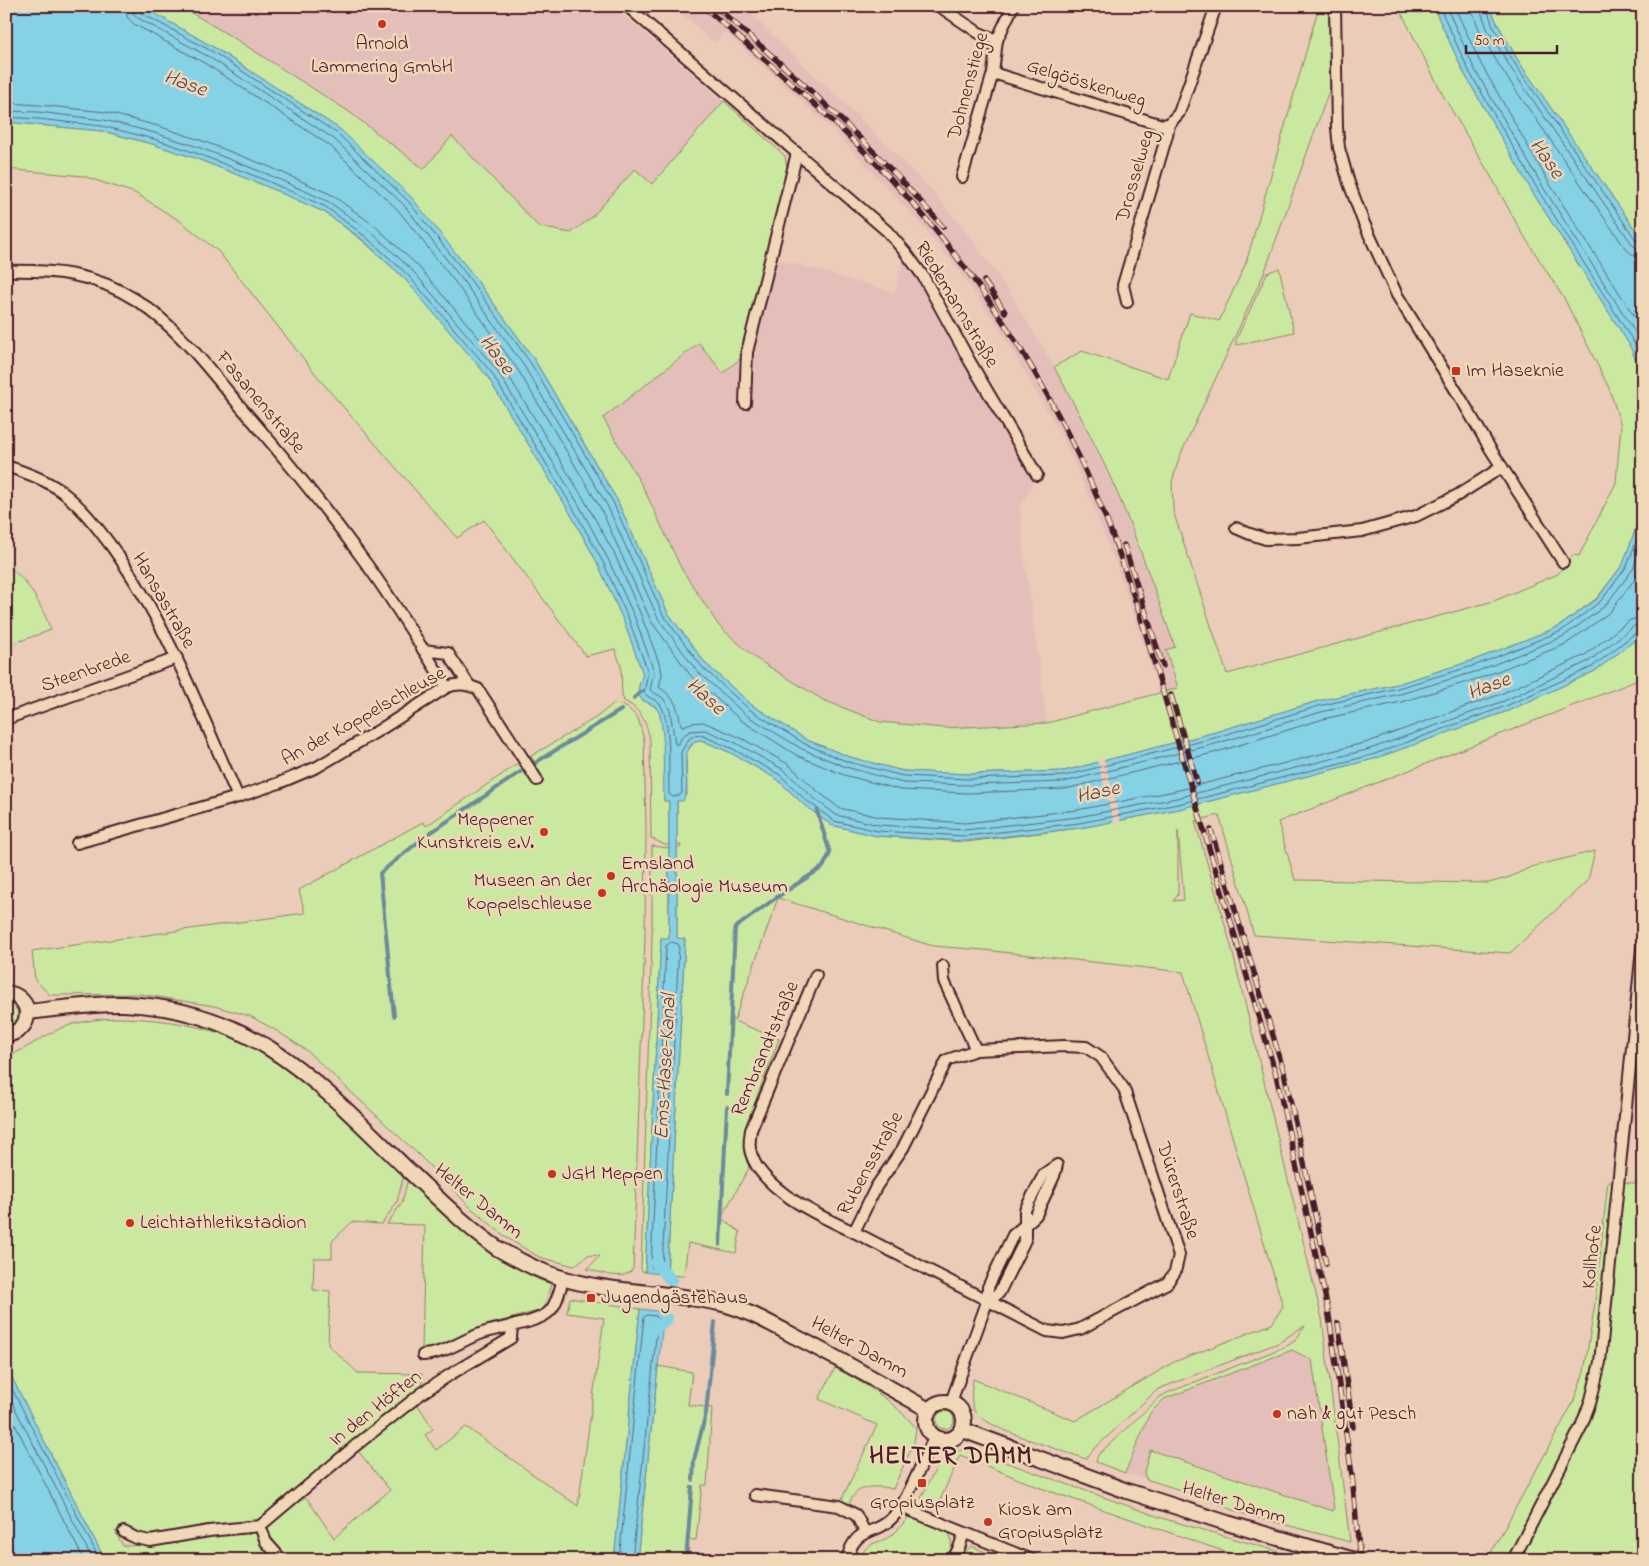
<svg xmlns="http://www.w3.org/2000/svg" width="1649" height="1566" viewBox="0 0 1649 1566" font-family="'Indie Flower',sans-serif">
<style>
.built{fill:#e4bfba}
.green{fill:#cae8a0;stroke:#8a8466;fill-rule:evenodd}
.water{fill:#85d1e5;stroke:#6d8a9b}
.pier{fill:#eaccb8}
.lines{fill:none;stroke-linecap:round;stroke-linejoin:round}
.shore{stroke:#626675;stroke-width:1}
.stream{stroke:#6d8a9b;stroke-width:4}
.canal{stroke:#85d1e5;stroke-width:12}
.street-casing{stroke:#4a1f2b;stroke-width:14}
.secondary-casing{stroke:#4a1f2b;stroke-width:18}
.street{stroke:#efd7b7;stroke-width:10}
.secondary{stroke:#efd7b7;stroke-width:14}
.rail-casing{stroke:#4a1f2b;stroke-width:5.5}
.rail{stroke:#efd7b7;stroke-width:4;stroke-dasharray:11;stroke-linecap:butt}
.poi-dot{fill:#c8321e;stroke:#efd7b7;stroke-width:2}
.labels{text-anchor:middle;dominant-baseline:central;stroke-width:5;stroke-linejoin:round;paint-order:stroke}
.poi-label{font-size:20px;fill:#4a1f2b;stroke:#efd7b7;text-anchor:start}
.street-label{font-size:20px;fill:#4a1f2b;stroke:#efd7b7}
.water-label{font-size:21px;font-style:italic;fill:#564350;stroke:#efd7b7}
.district-label{font-size:25px;font-weight:bold;letter-spacing:1px;fill:#4a1f2b;stroke:#efd7b7}
</style>
<rect width="100%" height="100%" fill="#eaccb8"/>
<filter id="ink" filterUnits="userSpaceOnUse"><feTurbulence type="fractalNoise" baseFrequency=".02" numOctaves="2"/><feDisplacementMap in="SourceGraphic" scale="10" xChannelSelector="R" yChannelSelector="G"/><feConvolveMatrix kernelMatrix="1 2 1 2 8 2 1 2 1" color-interpolation-filters="sRGB"/></filter>
<g filter="url(#ink)">
<g class="built">
<polygon points="180,6 613,6 724,101 541,313 348,111 237,40"/>
<polygon points="674,6 742,6 838,97 895,153 929,187 960,224 1003,282 1047,354 1083,419 1115,490 1139,548 1175,647 1166,651 1179,688 1160,694 1116,564 1095,511 1066,444 1001,331 958,270 924,228 832,129 725,32 714,43"/>
<polygon points="906,253 1037,475 1020,507 1024,554 1047,723 946,728 880,722 823,700 755,658 719,626 681,568 644,489 603,418 699,343 747,353 771,257 894,292"/>
<polygon points="1292,1350 1312,1360 1334,1509 1333,1512 1150,1450 1144,1472 1146,1479 1125,1473 1150,1412 1164,1399"/>
</g>
<g class="green">
<path d="M137 6H180L237 40 348 111 424 169 452 136 539 227 571 233 592 217 635 169 652 184 724 101 785 156 787 168 742 348V357L723 373 699 343 603 418 644 489 681 568 719 626 755 658 823 700 880 722 944 728 1047 723 1178 688 1166 650 1175 647C1156 594 1138 541 1116 490 1097 447 1076 407 1054 367L1082 351 1168 379 1190 313 1219 321 1246 263 1319 6H1329L1330 88 1265 271 1179 458 1172 482 1173 511 1227 674 1494 601 1558 574 1573 555 1579 556 1616 483 1621 425 1609 388 1565 300 1519 228 1493 180 1444 97 1400 10V6H1433L1464 73 1533 193 1629 344 1642 374 1643 508 1623 564 1597 598 1558 627 1474 660 1397 684 1318 701 1212 733 1064 771 968 774 903 771 850 757 807 740 752 705 706 664 668 613 617 500 582 440 534 359 470 271 341 130 215 48 147 9Z"/>
<polygon points="1490,6 1643,6 1643,241 1519,62 1497,23"/>
<path d="M6 122 102 131 152 144 195 158 263 185 324 212 363 241 405 279 487 376 569 511 598 564 624 622 643 674 639 686 642 700C649 703 657 706 660 714 667 733 664 779 664 801H669V845H665L651 838 650 740C646 722 642 710 624 701L622 695 621 666 615 649 586 656 484 520 457 538 326 387 218 251 180 221 135 193 83 176 6 169Z"/>
<polygon points="1279,268 1294,332 1236,345 1236,340 1267,273"/>
<path d="M6 566C27 576 43 609 51 630L6 646Z"/>
<path d="M1643 634V678L1278 822 1295 880 1489 883 1510 877 1531 867 1595 851 1588 880 1510 953 1254 935 1219 815 1195 821 1231 946 1322 1319 1350 1542 1241 1513 1202 1497 1146 1479 1144 1472 1150 1450 1333 1511 1334 1509 1312 1360 1292 1350 1164 1399 1150 1413 1125 1473 1096 1462 1098 1455 1160 1397 1167 1393 1287 1346 1296 1340 1305 1326C1295 1331 1288 1337 1278 1343L1158 1389 1092 1451 1086 1459C1065 1451 982 1428 974 1410 970 1401 972 1388 973 1379L1075 1421 1174 1362 1272 1324 1283 1306 1183 972 984 950 933 946 778 898 734 1021 779 1039 745 1128 744 1152 749 1168 721 1218 740 1232 736 1253 688 1243 684 1276 667 1275 685 940 677 939V848H680L681 845H677V801L687 794 686 753 695 741 701 740 731 753 778 780 803 804 831 825 877 836 966 842 1080 828 1179 809 1373 759 1508 711 1595 671ZM1178 831 1184 900 1173 901 1178 895Z"/>
<path d="M613 704 622 705 630 710 638 718 644 740 646 827 645 937 633 1269C623 1282 601 1272 587 1269L600 1256 588 1255 574 1266 539 1257 507 1238 470 1207 418 1154 306 1050 277 1031 250 1016 214 1006 140 994 50 995 35 980 32 951 305 913 299 890 423 822 426 826 519 763 532 783 542 776 531 756 597 717Z"/>
<polygon points="652,846 669,848 669,939 661,938 645,1272 642,1271 641,1269 652,937"/>
<path d="M6 1002C17 1005 21 1015 15 1024L6 1028Z"/>
<polygon points="1639,1017 1643,1018 1643,1093 1633,1093"/>
<path d="M116 1018C172 1018 224 1030 275 1055L405 1170 397 1202 382 1224 352 1222 332 1241V1258H314L313 1290 330 1291 328 1345 358 1373 422 1374V1388L386 1413 299 1487 334 1538 390 1490 358 1451 392 1422 418 1405 433 1429 425 1435 436 1450 466 1427 578 1506 604 1318 567 1313 570 1298 640 1309 614 1560H105L6 1366V1056C27 1050 36 1040 55 1031 73 1022 96 1019 116 1018ZM239 1523H258L256 1532 211 1535 154 1545 123 1546 115 1531 150 1536 207 1525Z"/>
<polygon points="409,1174 495,1255 537,1279 551,1284 545,1304 541,1310 487,1325 433,1350 422,1350 425,1225 387,1224 402,1203"/>
<polygon points="1608,1181 1643,1184 1643,1560 1487,1560 1573,1403 1584,1372 1595,1303"/>
<polygon points="658,1366 692,1372 688,1405 712,1408 707,1485 702,1485 696,1540 687,1539 685,1560 637,1560"/>
<path d="M835 1368C866 1384 894 1401 916 1428L914 1442 893 1489C876 1485 853 1484 849 1506L840 1503 877 1425 819 1399Z"/>
<circle cx="945" cy="1420" r="9"/>
<path d="M963 1450 985 1455 1165 1519 1308 1560H1249L1038 1487 960 1455 937 1507 922 1501 921 1498C931 1479 939 1453 963 1450Z"/>
<path d="M910 1516 949 1533C953 1543 952 1550 946 1558L859 1560C869 1538 878 1546 893 1534 900 1529 904 1521 910 1516Z"/>
<polygon points="971,1546 1004,1560 958,1560"/>
</g>
<g class="water">
<path d="M6 6H137L147 9 215 48 341 130 412 198 470 271 534 359 617 500 668 613 706 664 752 705 807 740 850 757 903 771 968 774 1064 771 1212 733 1318 701 1397 684 1474 660 1558 627 1597 599 1623 564 1643 508V634L1595 671 1508 711 1374 759 1179 809 1080 828 965 841 877 836 831 825 803 804 778 780 731 753 701 740 695 741C677 755 693 783 683 801H677V938L685 939 667 1275 645 1272 661 938H669V801H664L663 736 660 714 655 706 642 700 638 694 639 686 643 674 624 622 598 564 569 511 487 376 405 279 363 240 324 212 263 185 195 158 152 144 102 131 6 122Z"/>
<polygon points="1433,6 1490,6 1497,23 1519,62 1643,241 1643,377 1629,344 1533,193 1464,73"/>
<polygon points="640,1309 664,1312 637,1560 614,1560"/>
<polygon points="6,1366 105,1560 6,1560"/>
</g>
<polygon class="pier" points="1104,758 1121,823 1114,824 1097,760"/>
<g class="lines">
<g class="shore">
<polyline points="125,6 127,17 134,24 206,64 329,145 398,210 455,282 518,370 601,509 651,621 691,676 742,721 798,756 844,775 901,790 968,793 1065,789 1217,752 1323,719 1401,702 1480,678 1566,644 1610,612 1638,575 1643,564"/>
<polyline points="132,6 133,13 138,18 209,57 334,139 404,205 461,278 524,366 607,505 658,618 697,671 746,715 802,749 846,767 903,783 968,785 1064,782 1215,744 1321,712 1400,694 1478,671 1564,636 1605,606 1633,569 1643,541"/>
<polyline points="139,6 141,13 213,52 338,134 408,201 466,274 530,362 613,502 663,615 702,667 750,710 805,744 848,762 903,776 968,779 1064,776 1214,738 1319,706 1398,688 1476,665 1561,631 1601,601 1627,566 1643,523"/>
<polyline points="1439,6 1469,71 1538,190 1633,341 1643,363"/>
<polyline points="1446,6 1474,68 1543,187 1638,337 1643,347"/>
<polyline points="1454,6 1481,64 1549,183 1643,330"/>
<path d="M1472 6C1473 34 1525 103 1543 129 1570 169 1598 209 1626 249L1633 255 1643 257"/>
<polyline points="1479,6 1487,28 1510,67 1632,244 1636,248 1643,249"/>
<polyline points="1486,6 1493,26 1515,64 1636,240 1643,243"/>
<path d="M6 103 39 105 105 112 158 126 200 140 270 167 332 195 375 226 418 266 502 365 585 501 615 555 641 615 661 668 662 675 659 687C676 699 677 706 681 725L683 726 691 723 703 722 739 737 788 764 815 789 839 808 880 817 965 823 1077 810 1175 791 1368 742 1501 694 1585 655 1630 620 1643 617"/>
<polyline points="6,111 38,112 104,120 155,133 198,147 267,174 329,202 371,232 413,271 496,369 579,505 608,559 635,618 654,671 650,690 663,698 670,710 675,744 678,744 683,736 690,731 705,730 736,743 784,770 810,795 836,815 879,825 965,830 1078,817 1177,798 1370,749 1504,701 1589,661 1634,626 1643,624"/>
<path d="M6 117 38 119 102 126 154 139 196 153 265 180 326 207 366 237 408 275 491 372 573 508 603 562 629 620 648 672 644 693C648 698 655 699 660 704 672 720 668 773 669 794L673 797 680 795 682 793 681 752 689 739 693 736 701 735 733 749 780 775 806 800 834 821 878 831 965 836 1079 823 1178 804 1372 755 1506 706 1592 667 1638 631 1643 630"/>
<polygon points="672,942 678,944 679,946 662,1267 659,1269 652,1268 651,1266 666,946"/>
<polyline points="6,1377 100,1560"/>
<polyline points="6,1391 93,1560"/>
<polyline points="6,1407 84,1560"/>
<polyline points="619,1560 644,1317 647,1315 656,1316 658,1319 632,1560"/>
</g>
<g class="stream">
<polyline points="634,698 642,691"/>
<polyline points="394,1016 380,873 427,835 525,769 621,710"/>
<polyline points="727,1094 735,928 777,897 823,867 830,853 817,811"/>
<polyline points="720,1245 727,1107"/>
<polyline points="693,1480 694,1460 706,1413 715,1322"/>
<polyline points="686,1560 692,1487"/>
</g>
<g class="canal">
<polyline points="656,1263 671,1280"/>
<polyline points="650,1334 651,1331 667,1319"/>
</g>
<defs>
<g id="street">
<polyline points="627,6 887,231 906,253 923,276 969,360 1037,475"/>
<polyline points="939,6 979,33 997,40"/>
<polyline points="1335,6 1337,128 1339,148 1349,183 1363,221 1397,295 1463,402 1491,450 1563,562"/>
<polyline points="993,73 1162,125 1169,124"/>
<polyline points="962,177 993,73 997,40 1013,6"/>
<path d="M6 271C55 270 94 273 136 300 174 324 206 365 234 399 278 450 322 503 362 558 393 599 419 644 447 687"/>
<polyline points="1127,302 1123,285 1167,135 1169,124 1179,113 1216,6"/>
<polyline points="745,403 747,352 797,153"/>
<path d="M6 466C25 472 45 479 61 491 81 506 97 527 112 547 167 623 200 712 238 797"/>
<polyline points="1236,528 1250,534 1266,539 1298,538 1362,531 1416,516 1458,495 1502,467"/>
<polyline points="423,650 448,653 469,685"/>
<polyline points="6,719 177,658"/>
<path d="M77 843 238 797 279 783 317 767 381 729 447 687C459 683 466 684 478 689L537 780"/>
<polyline points="943,966 944,981 976,1050"/>
<path d="M816 975 751 1130C750 1136 749 1143 750 1149 757 1188 821 1217 854 1232"/>
<polygon points="1064,1046 1086,1047 1101,1057 1124,1089 1179,1255 1175,1272 1167,1283 1080,1329 1063,1333 1047,1331 854,1232 876,1187 903,1148 947,1060 976,1050"/>
<polygon points="1057,1165 1054,1176 1036,1215 1025,1225 1025,1210 1044,1174"/>
<polygon points="1025,1225 1025,1240 999,1293 987,1302 988,1287 1013,1235"/>
<path d="M423 1355C444 1354 460 1341 480 1334 498 1327 537 1324 550 1311 557 1303 560 1290 563 1279"/>
<polyline points="951,1402 987,1302"/>
<polyline points="755,1495 839,1506 856,1515 865,1532"/>
<polyline points="901,1507 1032,1560"/>
<polyline points="260,1526 266,1542 282,1560"/>
<polyline points="124,1532 136,1538 150,1541 209,1531 260,1526 355,1446 422,1393 451,1374 511,1338 512,1325"/>
<path d="M847 1560C855 1524 874 1538 893 1517 909 1499 922 1460 935 1437"/>
<polyline points="952,1560 959,1548 964,1533"/>
<polyline points="1513,1560 1581,1427 1591,1400 1600,1362 1643,939"/>
</g>
<g id="secondary">
<path d="M6 993C34 996 34 1031 6 1035"/>
<path d="M27 1012C59 1009 92 1003 124 1004 256 1009 320 1085 408 1170 436 1196 465 1226 497 1248 508 1255 521 1261 533 1267 592 1295 657 1289 719 1303 745 1309 770 1323 794 1336 840 1359 884 1385 929 1410"/>
<circle cx="945" cy="1421" r="19"/>
<polyline points="963,1430 1127,1491 1227,1523 1354,1560"/>
</g>
</defs>
<use href="#street" class="street-casing"/>
<use href="#secondary" class="secondary-casing"/>
<use href="#street" class="street"/>
<use href="#secondary" class="secondary"/>
<defs>
<g id="rail">
<path d="M703 6C767 62 832 116 890 178 980 275 1052 387 1102 509 1119 549 1132 590 1145 631L1276 1075 1328 1309 1352 1475 1360 1560"/>
<path d="M715 6C796 76 874 146 943 227"/>
<polyline points="984,281 1005,312"/>
<polyline points="1124,545 1163,666"/>
<polyline points="1171,695 1197,782"/>
<polyline points="1211,830 1284,1072 1326,1264"/>
<polyline points="1338,1323 1353,1427"/>
</g>
</defs>
<use href="#rail" class="rail-casing"/>
<use href="#rail" class="rail"/>
</g>
</g>
<g class="poi-dot">
<circle cx="382" cy="24" r="5"/>
<rect x="1451" y="366" width="10" height="10" rx="2.5"/>
<circle cx="544" cy="832" r="5"/>
<circle cx="611" cy="876" r="5"/>
<circle cx="602" cy="893" r="5"/>
<circle cx="552" cy="1174" r="5"/>
<circle cx="130" cy="1223" r="5"/>
<rect x="586" y="1293" width="10" height="10" rx="2.5"/>
<circle cx="1277" cy="1414" r="5"/>
<rect x="917" y="1478" width="10" height="10" rx="2.5"/>
<circle cx="988" cy="1522" r="5"/>
</g>
<g class="labels">
<g class="poi-label">
<text x="382" y="44" text-anchor="middle">Arnold<tspan x="382" dy="23">Lammering GmbH</tspan></text>
<text x="1466" y="371">Im Haseknie</text>
<text x="534" y="820" text-anchor="end">Meppener<tspan x="534" dy="23">Kunstkreis e.V.</tspan></text>
<text x="621" y="864">Emsland<tspan x="621" dy="23">Archäologie Museum</tspan></text>
<text x="592" y="881" text-anchor="end">Museen an der<tspan x="592" dy="23">Koppelschleuse</tspan></text>
<text x="562" y="1174">JGH Meppen</text>
<text x="140" y="1223">Leichtathletikstadion</text>
<text x="601" y="1298">Jugendgästehaus</text>
<text x="1287" y="1414">nah &amp; gut Pesch</text>
<text x="922" y="1503" text-anchor="middle">Gropiusplatz</text>
<text x="998" y="1510">Kiosk am<tspan x="998" dy="23">Gropiusplatz</tspan></text>
</g>
<g class="street-label">
<text transform="translate(1086 84) rotate(17)">Gelgööskenweg</text>
<text transform="translate(969 86) rotate(-75)">Dohnenstiege</text>
<text transform="translate(1136 176) rotate(-74)">Drosselweg</text>
<text transform="translate(956 305) rotate(59)">Riedemannstraße</text>
<text transform="translate(260 403) rotate(50)">Fasanenstraße</text>
<text transform="translate(163 601) rotate(60)">Hansastraße</text>
<text transform="translate(86 672) rotate(-19)">Steenbrede</text>
<text transform="translate(364 717) rotate(-29)">An der Koppelschleuse</text>
<text transform="translate(766 1049) rotate(-67)">Rembrandtstraße</text>
<text transform="translate(871 1164) rotate(-61)">Rubensstraße</text>
<text transform="translate(1177 1191) rotate(72)">Dürerstraße</text>
<text transform="translate(478 1202) rotate(39)">Helter Damm</text>
<text transform="translate(1593 1257) rotate(-84)">Kollhofe</text>
<text transform="translate(859 1348) rotate(29)">Helter Damm</text>
<text transform="translate(376 1409) rotate(-38)">In den Höften</text>
<text transform="translate(1234 1504) rotate(17)">Helter Damm</text>
</g>
<g class="water-label">
<text transform="translate(185 84) rotate(20)">Hase</text>
<text transform="translate(1546 159) rotate(55)">Hase</text>
<text transform="translate(496 355) rotate(53)">Hase</text>
<text transform="translate(1489 687) rotate(-21)">Hase</text>
<text transform="translate(705 697) rotate(42)">Hase</text>
<text transform="translate(1098 793) rotate(-12)">Hase</text>
<text transform="translate(666 1067) rotate(-87)">Ems-Hase-Kanal</text>
</g>
<g class="district-label">
<text x="951" y="1457">HELTER DAMM</text>
</g>
</g>
<rect width="1649" height="1566" fill="none" stroke="#efd7b7" stroke-width="25"/>
<rect x="12" y="12" width="1624" height="1541" fill="none" stroke="#4a1f2b" stroke-width="2" filter="url(#ink)"/>
<path d="M1466 45v8h91v-8" fill="none" stroke="#4a1f2b" stroke-width="2.5"/>
<text x="1474" y="45" font-size="15" fill="#4a1f2b" stroke="#efd7b7" stroke-width="4" paint-order="stroke">50 m</text>
</svg>
